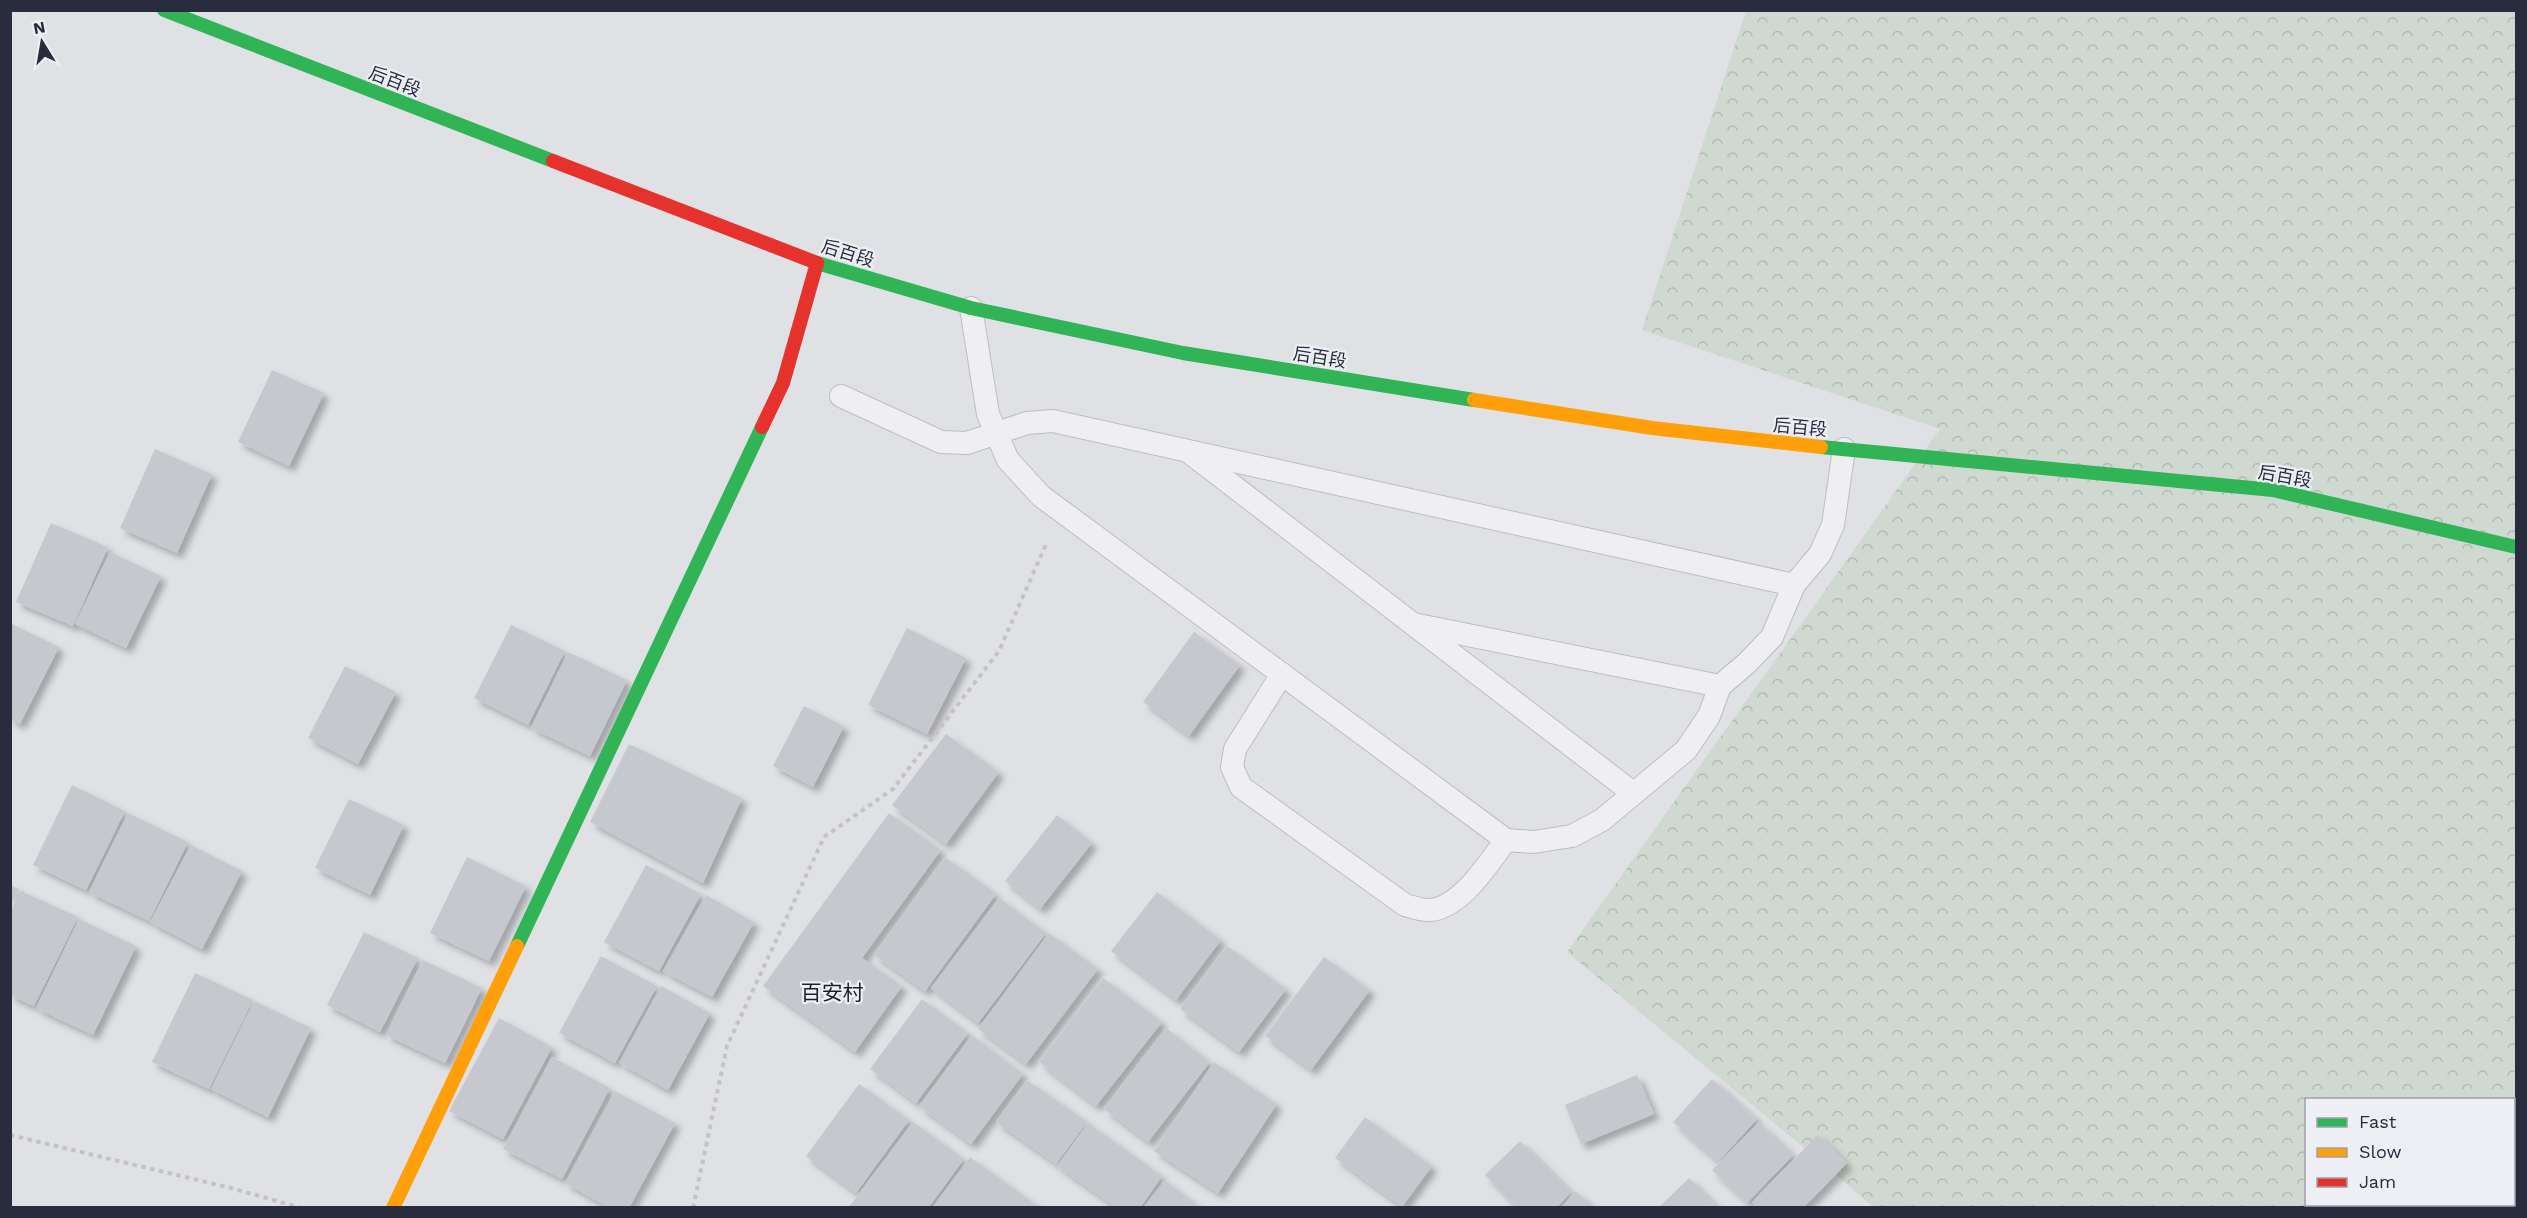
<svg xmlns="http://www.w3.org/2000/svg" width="2527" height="1218" viewBox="0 0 2527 1218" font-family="'Work Sans','Noto Sans SC',sans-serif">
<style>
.forest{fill:url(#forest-crowns);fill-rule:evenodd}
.building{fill:#c7c8cd;filter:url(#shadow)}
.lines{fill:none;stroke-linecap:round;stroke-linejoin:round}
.lane-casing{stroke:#bdbec2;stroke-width:24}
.path{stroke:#c2c2c8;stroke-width:4;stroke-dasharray:4.5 4.5;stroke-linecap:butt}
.lane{stroke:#efeff2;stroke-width:22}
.fast{stroke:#30b455;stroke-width:14}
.slow{stroke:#ff9f0a;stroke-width:14}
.jam{stroke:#e5322d;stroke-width:14}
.labels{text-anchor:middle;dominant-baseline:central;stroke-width:4.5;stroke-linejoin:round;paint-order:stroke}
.street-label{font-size:18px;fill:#282c3d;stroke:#edeff5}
.quarter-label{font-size:21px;fill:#1b1d2d;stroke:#edeff5}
</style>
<defs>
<pattern id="forest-crowns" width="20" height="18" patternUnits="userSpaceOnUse" patternTransform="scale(1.5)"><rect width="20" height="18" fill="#cfd8d1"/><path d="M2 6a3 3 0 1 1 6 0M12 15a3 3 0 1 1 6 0" fill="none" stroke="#b2bab4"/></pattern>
<filter id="shadow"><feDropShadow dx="5.5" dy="5.5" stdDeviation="3" flood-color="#0004"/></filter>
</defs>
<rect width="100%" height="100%" fill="#e0e1e5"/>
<path class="forest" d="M1746 11H2516V1207H1873L1832 1171 1567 952 1940 429 1642 330ZM2306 1100H2514V1204H2306Z"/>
<g class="building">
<polygon points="272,370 324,393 289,466 238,442"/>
<polygon points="155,449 212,474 177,553 120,528"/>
<polygon points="51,523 108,547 73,626 16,602"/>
<polygon points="110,552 161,576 126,648 75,624"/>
<polygon points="10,623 59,647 20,724 10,719"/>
<polygon points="511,625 565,651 528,725 474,698"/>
<polygon points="907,628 966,658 927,734 868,705"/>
<polygon points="1194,632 1240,665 1189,736 1143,702"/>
<polygon points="568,652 627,680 590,756 531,728"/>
<polygon points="345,666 396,692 358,764 308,738"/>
<polygon points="804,706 844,726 813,787 773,766"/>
<polygon points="946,734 999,772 946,844 892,805"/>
<polygon points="629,744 742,798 703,883 590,822"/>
<polygon points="72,785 125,811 86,890 33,865"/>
<polygon points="349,799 404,825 370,895 315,868"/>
<polygon points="128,813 188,842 149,921 89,892"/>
<polygon points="889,813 941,850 862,958 902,986 855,1052 763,986"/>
<polygon points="1057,815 1092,843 1040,909 1005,881"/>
<polygon points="191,845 242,871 202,949 150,922"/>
<polygon points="467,857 526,886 489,961 430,933"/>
<polygon points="945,857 996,894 925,991 874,955"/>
<polygon points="646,865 701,894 659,971 604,942"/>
<polygon points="10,885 19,889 10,908"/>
<polygon points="21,891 78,917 34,1006 10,995 10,912"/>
<polygon points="1157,892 1221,940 1176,1000 1111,951"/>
<polygon points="706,895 754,922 712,997 663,971"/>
<polygon points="999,898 1046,933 978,1023 931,988"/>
<polygon points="79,919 136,946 93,1035 36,1008"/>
<polygon points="364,932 418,958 380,1032 327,1005"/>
<polygon points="1049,933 1098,969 1026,1064 978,1029"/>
<polygon points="1227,946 1286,989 1239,1052 1180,1009"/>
<polygon points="601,956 657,986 615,1063 559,1033"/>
<polygon points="1324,957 1370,990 1311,1070 1265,1036"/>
<polygon points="423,960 482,988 445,1063 386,1035"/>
<polygon points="195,973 253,1000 209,1089 152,1062"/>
<polygon points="1103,978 1162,1022 1096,1106 1039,1062"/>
<polygon points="661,986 710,1013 668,1090 619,1063"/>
<polygon points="922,999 968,1033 916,1103 870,1069"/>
<polygon points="254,1001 311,1028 268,1117 211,1089"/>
<polygon points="499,1018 552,1047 503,1139 449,1111"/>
<polygon points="1166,1028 1210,1062 1148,1142 1104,1109"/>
<polygon points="972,1035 1023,1074 971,1144 919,1106"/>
<polygon points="552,1057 610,1088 562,1179 503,1149"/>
<polygon points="1214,1062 1277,1104 1218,1193 1154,1151"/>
<polygon points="1637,1075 1654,1114 1581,1144 1565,1105"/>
<polygon points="1712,1079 1757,1119 1718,1162 1673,1122"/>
<polygon points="1027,1080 1087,1122 1056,1164 996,1122"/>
<polygon points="859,1084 909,1120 856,1193 806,1156"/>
<polygon points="615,1091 675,1123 629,1208 610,1208 565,1183"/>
<polygon points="1365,1117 1432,1166 1402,1207 1335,1158"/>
<polygon points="913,1122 964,1159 928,1208 848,1208"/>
<polygon points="1759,1122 1793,1155 1747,1203 1712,1170"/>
<polygon points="1088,1123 1162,1176 1140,1208 1117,1208 1057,1166"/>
<polygon points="1818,1135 1847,1163 1803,1208 1758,1208 1752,1202"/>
<polygon points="1520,1141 1571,1192 1556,1208 1518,1208 1485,1175"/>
<polygon points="970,1157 1040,1208 932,1208"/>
<polygon points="1689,1178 1719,1208 1660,1206"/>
<polygon points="1165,1180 1201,1208 1143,1208"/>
<polygon points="1575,1191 1595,1208 1561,1208"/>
</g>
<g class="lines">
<defs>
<g id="lane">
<polyline points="971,308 988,414 1008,460 1041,496 1506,840"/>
<polyline points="841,396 941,442 967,443 1027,423 1053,421 1794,585"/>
<polyline points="1189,452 1633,793"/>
<polyline points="1418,625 1720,686"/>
<path d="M1282 674 1235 749 1232 767 1241 787 1405 905C1412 907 1421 910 1428 910 1460 910 1489 862 1506 840L1534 842 1572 836 1602 820 1686 750 1709 716 1720 686 1747 663 1772 637 1794 585 1820 554 1833 525 1844 449"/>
</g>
</defs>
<use href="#lane" class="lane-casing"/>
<g class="path">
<polyline points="10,1135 231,1188 301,1208"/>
<polyline points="693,1208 727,1046 824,837 893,789 999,651 1047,542"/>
</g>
<use href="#lane" class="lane"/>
<g class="fast">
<polyline points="164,10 553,161"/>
<polyline points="817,263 971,308 1183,353 1474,400"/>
<polyline points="1821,447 2273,490 2516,547"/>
<polyline points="517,946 762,427"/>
</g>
<g class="slow">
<polyline points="1474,400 1652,428 1821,447"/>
<polyline points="393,1208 517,946"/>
</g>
<g class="jam">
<polyline points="553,161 817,263"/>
<polyline points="762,427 783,383 817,263"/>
</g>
</g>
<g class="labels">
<g class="street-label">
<text transform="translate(395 81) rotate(21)">后百段</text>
<text transform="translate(848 253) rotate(17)">后百段</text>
<text transform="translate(1320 357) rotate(9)">后百段</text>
<text transform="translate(1800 427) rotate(5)">后百段</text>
<text transform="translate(2285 476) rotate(10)">后百段</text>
</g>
<g class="quarter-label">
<text x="832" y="992">百安村</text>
</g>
</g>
<rect width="2527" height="1218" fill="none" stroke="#282c3d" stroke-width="24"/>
<rect x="2305" y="1098" width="210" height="108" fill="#edeff5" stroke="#9ea1ab" stroke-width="1.5"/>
<rect x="2317" y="1118" width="30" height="9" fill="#30b455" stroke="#9ea1ab" stroke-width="1.5"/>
<text x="2359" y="1128" font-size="18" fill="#282c3d">Fast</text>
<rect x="2317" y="1148" width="30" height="9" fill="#ff9f0a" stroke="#9ea1ab" stroke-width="1.5"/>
<text x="2359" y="1158" font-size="18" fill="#282c3d">Slow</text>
<rect x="2317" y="1178" width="30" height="9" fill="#e5322d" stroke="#9ea1ab" stroke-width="1.5"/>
<text x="2359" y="1188" font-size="18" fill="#282c3d">Jam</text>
<g transform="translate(42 42) rotate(349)" stroke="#edeff5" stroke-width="4.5" paint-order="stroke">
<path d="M0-4.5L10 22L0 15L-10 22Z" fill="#282c3d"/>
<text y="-9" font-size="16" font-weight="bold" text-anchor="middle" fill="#282c3d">N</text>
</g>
</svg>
